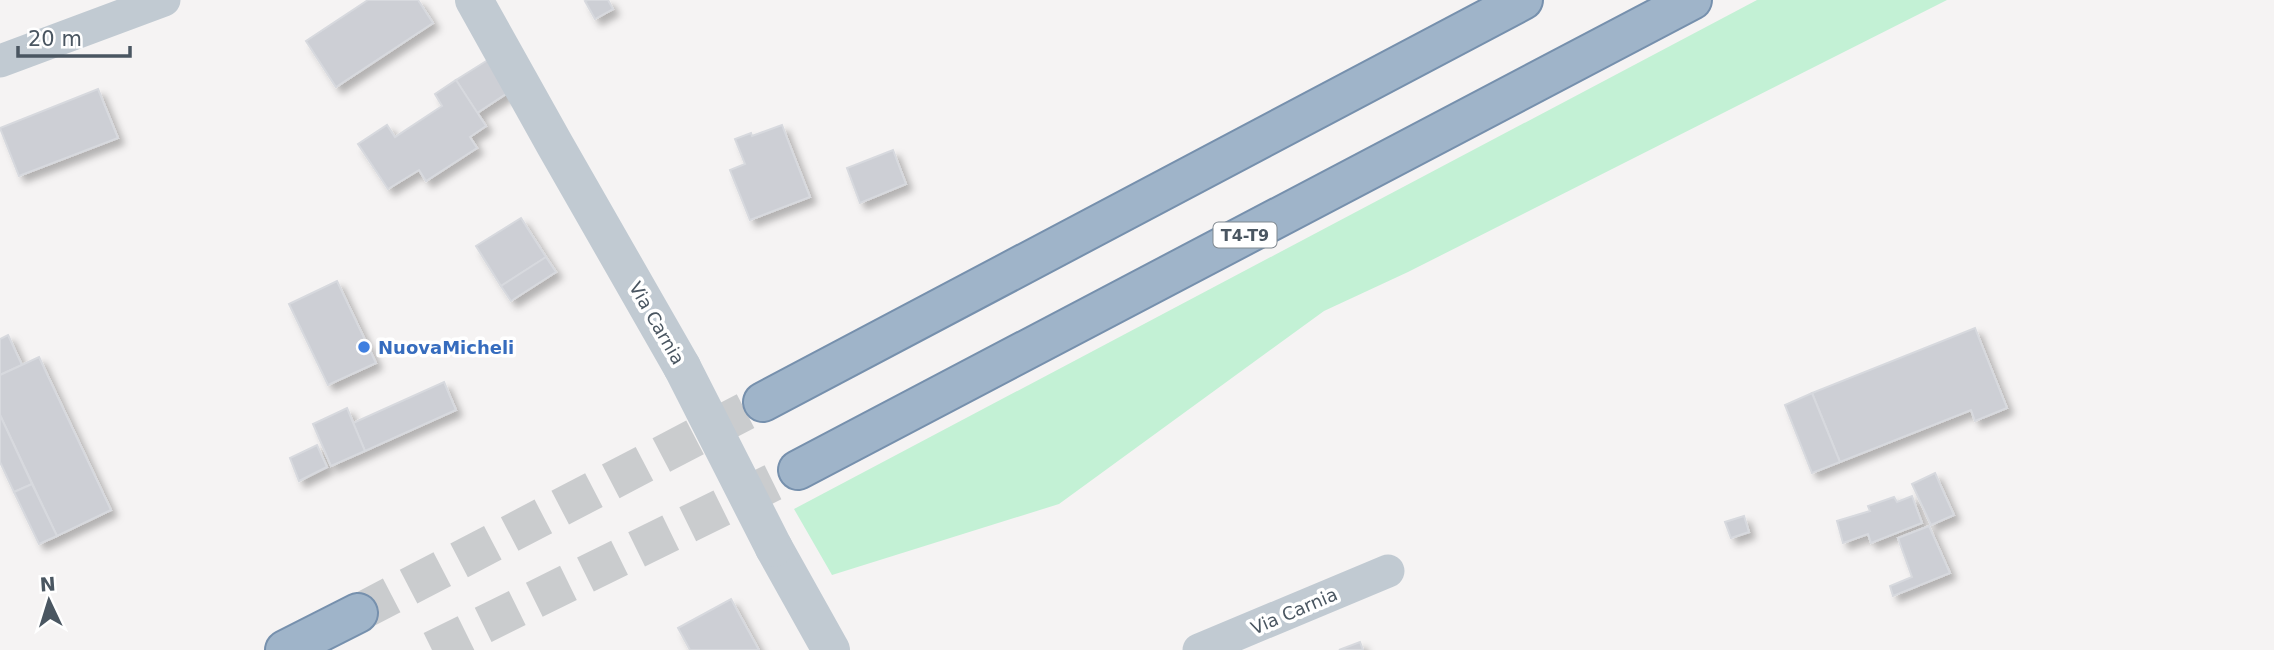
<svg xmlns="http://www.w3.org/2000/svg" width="2274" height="650" viewBox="0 0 2274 650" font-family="'DejaVu Sans',sans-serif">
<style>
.green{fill:#c3f1d5}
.building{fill:#cdcfd5;stroke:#d7d9de;stroke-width:2;filter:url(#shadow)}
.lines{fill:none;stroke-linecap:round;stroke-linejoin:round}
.trunk-tunnel{stroke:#caccce;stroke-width:38;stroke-dasharray:38 19;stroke-linecap:butt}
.trunk-casing{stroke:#7690ad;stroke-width:42}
.minor{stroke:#c1cad2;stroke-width:33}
.tertiary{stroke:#c1cad2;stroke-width:38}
.trunk{stroke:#9fb4c9;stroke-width:38}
.tertiary-bridge{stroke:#c1cad2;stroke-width:38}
.shop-dot{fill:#3f7fe0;stroke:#fff;stroke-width:2.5}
.labels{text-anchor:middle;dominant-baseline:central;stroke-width:7;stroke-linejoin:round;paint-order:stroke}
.shield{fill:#fff;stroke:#808990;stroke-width:2}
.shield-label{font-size:16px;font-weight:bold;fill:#4a5661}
.street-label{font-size:18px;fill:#4a5661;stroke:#fff}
.shop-label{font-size:18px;font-weight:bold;fill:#366cbe;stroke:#fff;text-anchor:start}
</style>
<defs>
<filter id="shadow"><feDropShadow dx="6" dy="6" stdDeviation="3.5" flood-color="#0004"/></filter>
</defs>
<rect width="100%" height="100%" fill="#f5f3f3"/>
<polygon class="green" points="1757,0 1947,0 1408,272 1324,311 1059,504 832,575 794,509"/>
<g class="building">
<polygon points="368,0 418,0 433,23 336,87 306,41"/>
<polygon points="588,0 608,0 613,9 595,19 585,1"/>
<polygon points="491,58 512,90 477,113 456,80"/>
<polygon points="456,80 486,126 470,137 477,148 426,181 419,170 388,189 358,144 387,125 395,137 442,106 435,94"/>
<polygon points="98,89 118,138 19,176 0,128"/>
<polygon points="782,125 810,197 750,220 730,170 745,164 735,139 751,133 752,136"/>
<polygon points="893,150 906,184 860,203 847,168"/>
<polygon points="521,218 546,257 501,286 476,246"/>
<polygon points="546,257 556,272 511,301 501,286"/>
<polygon points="337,281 376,363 328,385 289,304"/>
<polygon points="1975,328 2007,408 1975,421 1971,410 1840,462 1812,393"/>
<polygon points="8,335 22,365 0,375 0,339"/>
<polygon points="39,357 111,510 57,536 0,415 0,375"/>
<polygon points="444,382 456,410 365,451 353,423"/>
<polygon points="1812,393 1840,462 1812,473 1785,405"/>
<polygon points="347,408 365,451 331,466 313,424"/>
<polygon points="0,415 32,484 14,492 0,462"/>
<polygon points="317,445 327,467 299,481 290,458"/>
<polygon points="1935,473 1954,515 1931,525 1912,484"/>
<polygon points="32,484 57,536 39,544 14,492"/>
<polygon points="1912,496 1922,523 1871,543 1868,534 1843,543 1837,521 1870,511 1868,506 1894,497 1897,502"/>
<polygon points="1744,516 1749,532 1731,538 1725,522"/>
<polygon points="1929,526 1950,573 1893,596 1890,586 1912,577 1898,538"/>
<polygon points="731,599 759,650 690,650 678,628"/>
<polygon points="1360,642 1363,650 1339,650"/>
</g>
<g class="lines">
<g class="trunk-tunnel">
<polyline points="358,613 763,402"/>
<polyline points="432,650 798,470"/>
</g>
<defs>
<g id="trunk">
<polyline points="763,402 1523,0"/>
<polyline points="798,470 1692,0"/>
<polyline points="285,650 358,613"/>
</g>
</defs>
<use href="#trunk" class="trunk-casing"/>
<g class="minor">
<polyline points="0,61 164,0"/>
<polyline points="1199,650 1388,571"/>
</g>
<g class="tertiary">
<polyline points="474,0 555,145 682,367"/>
<polyline points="774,548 831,650"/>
</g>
<use href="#trunk" class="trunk"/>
<polyline class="tertiary-bridge" points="682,367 774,548"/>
</g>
<circle class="shop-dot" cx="364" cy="347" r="7"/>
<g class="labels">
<rect class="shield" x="1213.5" y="222.5" width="63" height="25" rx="5"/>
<g class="shield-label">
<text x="1245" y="235">T4-T9</text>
</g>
<g class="street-label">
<text transform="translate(657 323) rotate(60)">Via Carnia</text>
<text transform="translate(1294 611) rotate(-23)">Via Carnia</text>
</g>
<g class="shop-label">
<text x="378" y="347">NuovaMicheli</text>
</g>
</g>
<g transform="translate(49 601) rotate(356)" stroke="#ffffff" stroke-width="5" paint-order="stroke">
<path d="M0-5L12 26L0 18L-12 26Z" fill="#4a5661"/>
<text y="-10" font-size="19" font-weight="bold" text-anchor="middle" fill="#4a5661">N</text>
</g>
<path d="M18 46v10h112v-10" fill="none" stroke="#4a5661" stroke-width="3.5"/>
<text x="28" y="46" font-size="21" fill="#4a5661" stroke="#ffffff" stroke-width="5" paint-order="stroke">20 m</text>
</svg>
